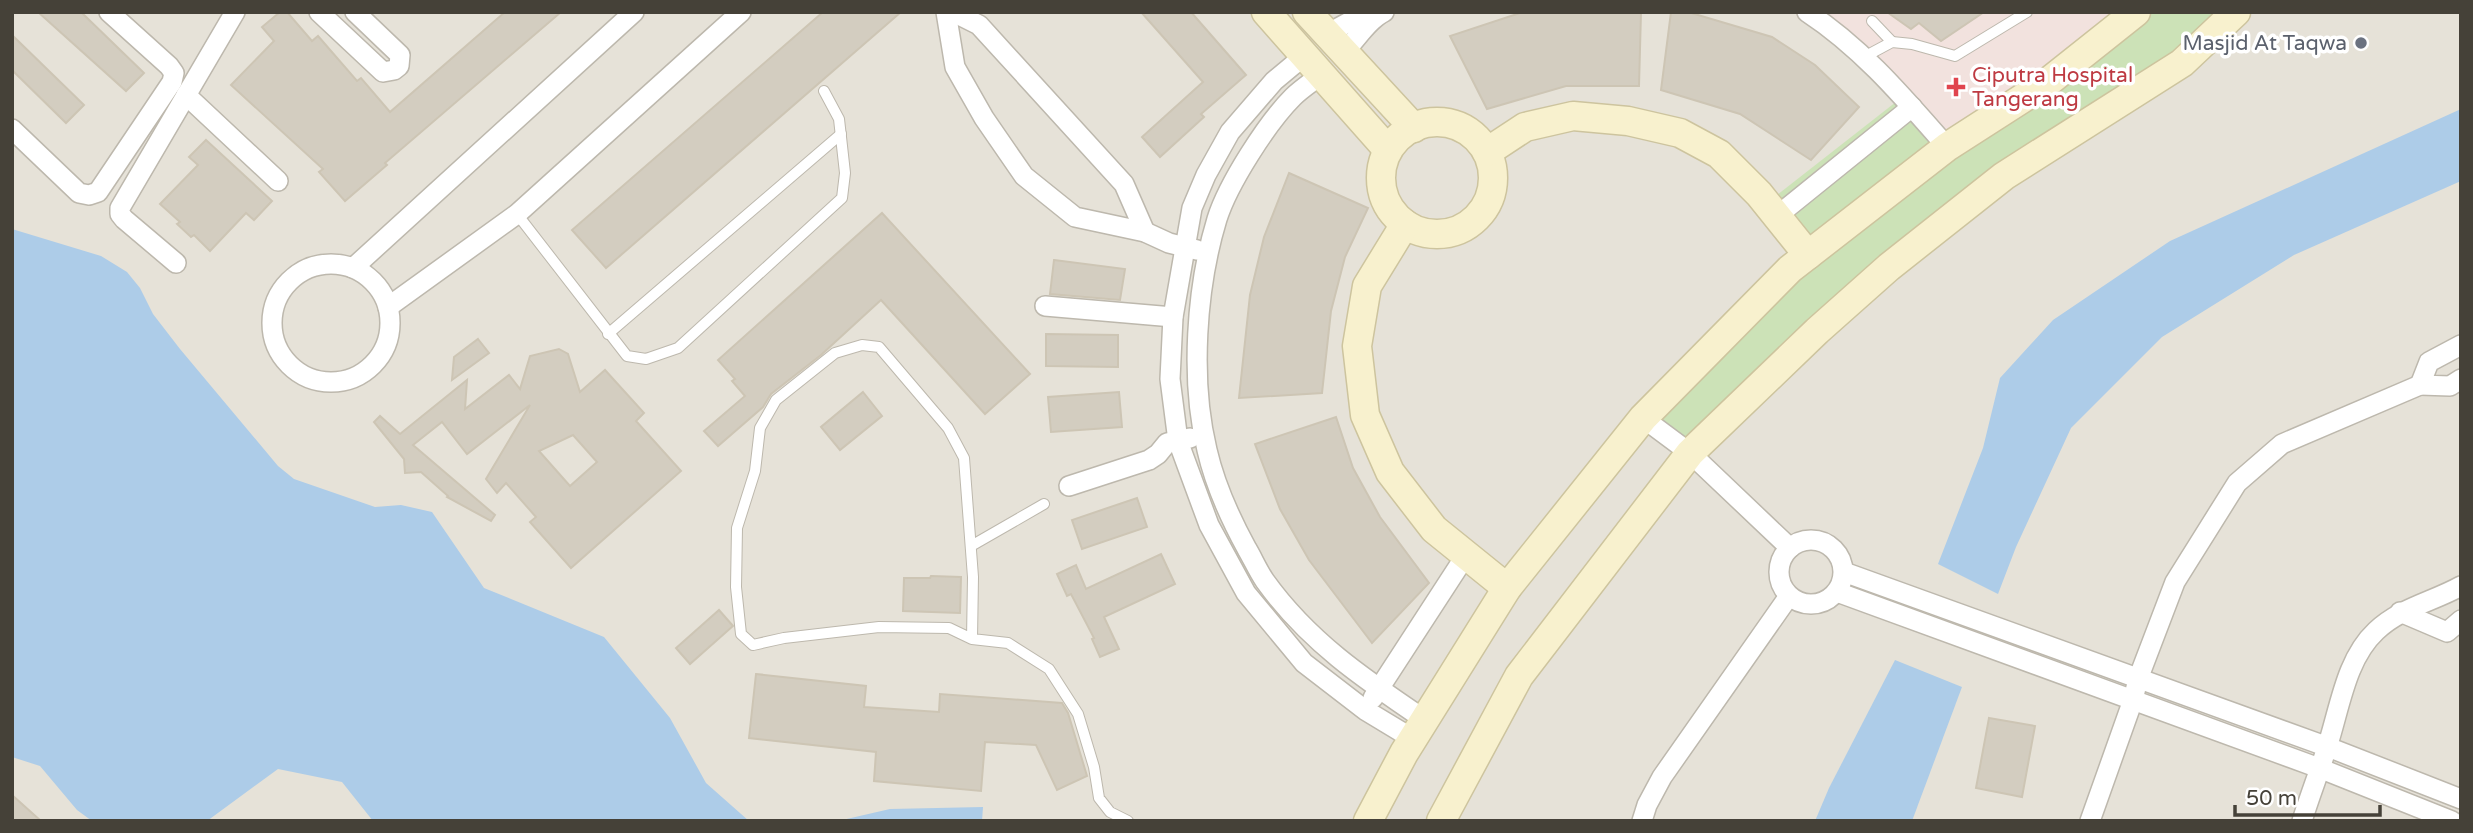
<svg xmlns="http://www.w3.org/2000/svg" width="2473" height="833" viewBox="0 0 2473 833" font-family="'Varela Round',sans-serif">
<style>
.residential{fill:#e6e2d8}
.medical{fill:#f2e2de}
.green{fill:#cce2b7}
.water{fill:#adcce8}
.building{fill:#d3cdc0;stroke:#cdc5b4;stroke-width:2;fill-rule:evenodd}
.lines{fill:none;stroke-linecap:round;stroke-linejoin:round}
.lane-casing{stroke:#bdb8ad;stroke-width:12}
.street-casing{stroke:#bdb8ad;stroke-width:22}
.secondary-casing{stroke:#cdc49e;stroke-width:31}
.lane{stroke:#fff;stroke-width:10}
.street{stroke:#fff;stroke-width:19}
.secondary{stroke:#f8f1ce;stroke-width:28}
.worship-dot{fill:#6b7280;stroke:#fff;stroke-width:2.5}
.health-dot{fill:#e0444e;stroke:#fff;stroke-width:2.5}
.labels{text-anchor:middle;dominant-baseline:central;stroke-width:7;stroke-linejoin:round;paint-order:stroke}
.worship-label{font-size:21px;fill:#5b616d;stroke:#fff;text-anchor:end}
.health-label{font-size:21px;fill:#be3a42;stroke:#fff;text-anchor:start}
</style>
<rect width="100%" height="100%" fill="#f3f0e9"/>
<rect class="residential" x="12" y="12" width="2449" height="809"/>
<polygon class="medical" points="1813,12 2124,12 1943,135"/>
<g class="green">
<polygon points="2137,12 2232,12 1889,268 1691,452 1641,418 1791,270"/>
<polygon points="1901,98 1943,147 1809,252 1772,199"/>
</g>
<g class="water">
<polygon points="2461,109 2461,181 2294,255 2162,337 2071,428 2016,547 1998,594 1938,564 1983,448 2000,378 2053,320 2170,241"/>
<polygon points="12,229 101,256 127,272 140,288 153,314 180,349 278,466 294,479 375,507 401,505 432,512 484,588 604,637 670,718 706,783 749,821 373,821 342,782 278,769 207,821 92,821 77,810 40,766 12,757"/>
<polygon points="1895,660 1962,687 1912,821 1815,821 1829,788"/>
<polygon points="983,807 982,821 838,821 890,809"/>
</g>
<g class="building">
<polygon points="38,12 81,12 144,73 126,91"/>
<polygon points="280,12 287,12 312,41 318,36 357,81 361,78 390,112 505,12 561,12 385,163 387,165 345,201 319,172 323,169 231,85 274,41 262,27"/>
<polygon points="823,12 901,12 606,268 572,230"/>
<polygon points="1141,12 1191,12 1246,75 1201,114 1204,117 1160,157 1142,137 1203,82"/>
<polygon points="1523,12 1641,12 1639,86 1566,86 1487,109 1450,36"/>
<polygon points="1671,12 1688,12 1772,37 1815,65 1859,107 1811,160 1740,114 1661,90"/>
<polygon points="1887,12 1984,12 1941,41 1919,23 1911,29"/>
<polygon points="12,35 84,105 66,123 12,70"/>
<polygon points="206,140 272,201 254,220 246,213 210,251 194,235 191,237 177,224 180,222 160,204 198,165 189,157"/>
<polygon points="1289,173 1368,208 1345,257 1331,311 1322,393 1239,398 1250,295 1264,237"/>
<polygon points="882,213 1030,374 985,414 881,300 821,355 771,394 763,407 718,446 704,431 745,396 732,381 735,379 718,360"/>
<polygon points="1054,260 1125,269 1120,300 1050,294"/>
<polygon points="1046,334 1118,335 1118,367 1046,366"/>
<polygon points="478,339 489,353 452,380 454,357"/>
<path d="M559 349 568 354 580 392 605 370 644 413 636 421 681 471 571 568 530 522 536 517 506 483 497 493 486 479 530 405 467 454 442 422 413 445 495 515 491 521 447 497 448 496 421 472 405 473 404 459 374 422 380 416 400 434 467 380 465 409 509 375 520 389 530 356ZM573 435 597 462 570 486 539 451Z"/>
<polygon points="863,392 882,416 840,450 821,427"/>
<polygon points="1119,392 1122,427 1051,432 1048,397"/>
<polygon points="1336,417 1353,468 1380,517 1429,583 1372,643 1309,560 1280,509 1255,444"/>
<polygon points="1137,498 1147,527 1082,549 1072,520"/>
<polygon points="1161,554 1175,584 1104,617 1119,649 1100,657 1092,639 1094,638 1071,594 1067,596 1057,574 1076,565 1086,589"/>
<polygon points="931,576 961,577 960,613 903,611 904,578 930,578"/>
<polygon points="719,610 733,626 690,664 676,648"/>
<polygon points="756,674 866,686 864,707 939,712 940,694 1062,703 1068,713 1087,776 1057,790 1036,745 985,742 981,791 874,781 876,752 749,738"/>
<polygon points="1989,718 2035,726 2022,797 1976,788"/>
<polygon points="12,795 41,821 12,821"/>
</g>
<g class="lines">
<defs>
<g id="lane">
<polyline points="1872,21 1892,42"/>
<polyline points="1864,57 1892,42 1912,44 1955,56 2027,12"/>
<polyline points="517,214 627,356 646,359 678,348 842,198 845,173 839,119 824,91"/>
<polyline points="608,334 841,134"/>
<polyline points="971,546 1044,504"/>
<polyline points="972,639 973,577 964,458 948,428 879,347 862,345 835,353 776,400 760,428 755,471 737,528 736,587 741,634 753,645 784,638 879,627 949,628 972,639 1008,643 1049,669 1078,714 1094,767 1099,798 1110,812 1128,821"/>
</g>
<g id="street">
<polyline points="319,12 383,72 394,70 399,66 400,55 355,12"/>
<polyline points="946,12 955,67 984,118 1024,176 1075,217 1145,232 1169,243 1197,250"/>
<polyline points="953,12 979,25 1124,184 1145,232"/>
<path d="M1807 12C1862 48 1904 98 1947 147"/>
<polyline points="1327,34 1349,22 1375,17"/>
<path d="M1344 52C1357 39 1368 20 1384 12"/>
<polyline points="1304,56 1274,81 1230,132 1206,175 1192,208 1173,317 1170,379 1178,441 1209,525 1246,593 1304,663 1365,710 1413,739"/>
<path d="M1322 74C1312 82 1301 89 1293 97 1267 123 1228 184 1217 219 1196 288 1190 380 1207 450 1215 485 1230 518 1247 549 1253 559 1258 571 1265 581 1308 641 1364 679 1425 720"/>
<polyline points="186,95 278,181"/>
<polyline points="12,129 79,193 89,195 98,192 172,82 174,73 169,66 109,12"/>
<polyline points="1777,216 1912,107"/>
<polyline points="176,263 124,219 120,214 120,208 235,12"/>
<circle cx="331" cy="323" r="59"/>
<polyline points="353,268 634,12"/>
<polyline points="1045,306 1173,317"/>
<polyline points="388,307 517,214 741,12"/>
<polyline points="2461,345 2429,362 2420,385 2450,386 2461,379"/>
<polyline points="1643,418 1690,453 1790,548"/>
<polyline points="1069,486 1149,460 1158,454 1167,443 1190,438"/>
<circle cx="1811" cy="572" r="32"/>
<polyline points="1844,572 2328,747 2461,799"/>
<polyline points="1837,592 2319,768 2452,821"/>
<polyline points="2400,612 2447,632 2461,620"/>
<polyline points="1373,698 1466,555"/>
<polyline points="1642,821 1647,805 1662,777 1789,596"/>
<polyline points="2090,821 2133,700 2138,679 2175,582 2237,483 2282,444 2420,385"/>
<path d="M2302 821C2310 795 2320 770 2328 744 2340 707 2346 659 2376 631 2400 608 2432 602 2461 586"/>
</g>
<g id="secondary">
<polyline points="1266,12 1388,150"/>
<polyline points="1307,12 1414,128"/>
<circle cx="1437" cy="178" r="56"/>
<polyline points="1487,152 1525,127 1573,116 1628,121 1680,133 1719,154 1759,194 1808,255"/>
<polyline points="1405,224 1367,286 1357,346 1365,415 1390,472 1434,529 1507,588"/>
<polyline points="1368,821 1404,753 1507,588 1643,418 1790,269 1947,147 2048,82 2136,12"/>
<polyline points="1441,821 1519,676 1690,453 1817,331 1889,267 2004,176 2182,63 2236,12"/>
</g>
</defs>
<use href="#lane" class="lane-casing"/>
<use href="#street" class="street-casing"/>
<use href="#secondary" class="secondary-casing"/>
<use href="#lane" class="lane"/>
<use href="#street" class="street"/>
<use href="#secondary" class="secondary"/>
</g>
<circle class="worship-dot" cx="2361" cy="43" r="7"/>
<path class="health-dot" d="M1952.5 76.5h7v7h7v7h-7v7h-7v-7h-7v-7h7z"/>
<g class="labels">
<g class="worship-label">
<text x="2347" y="43">Masjid At Taqwa</text>
</g>
<g class="health-label">
<text x="1972" y="75">Ciputra Hospital<tspan x="1972" dy="24">Tangerang</tspan></text>
</g>
</g>
<rect width="2473" height="833" fill="none" stroke="#454138" stroke-width="28"/>
<path d="M2235 805v10h145v-10" fill="none" stroke="#454138" stroke-width="3.5"/>
<text x="2246" y="805" font-size="21" fill="#454138" stroke="#ffffff" stroke-width="5" paint-order="stroke">50 m</text>
</svg>
